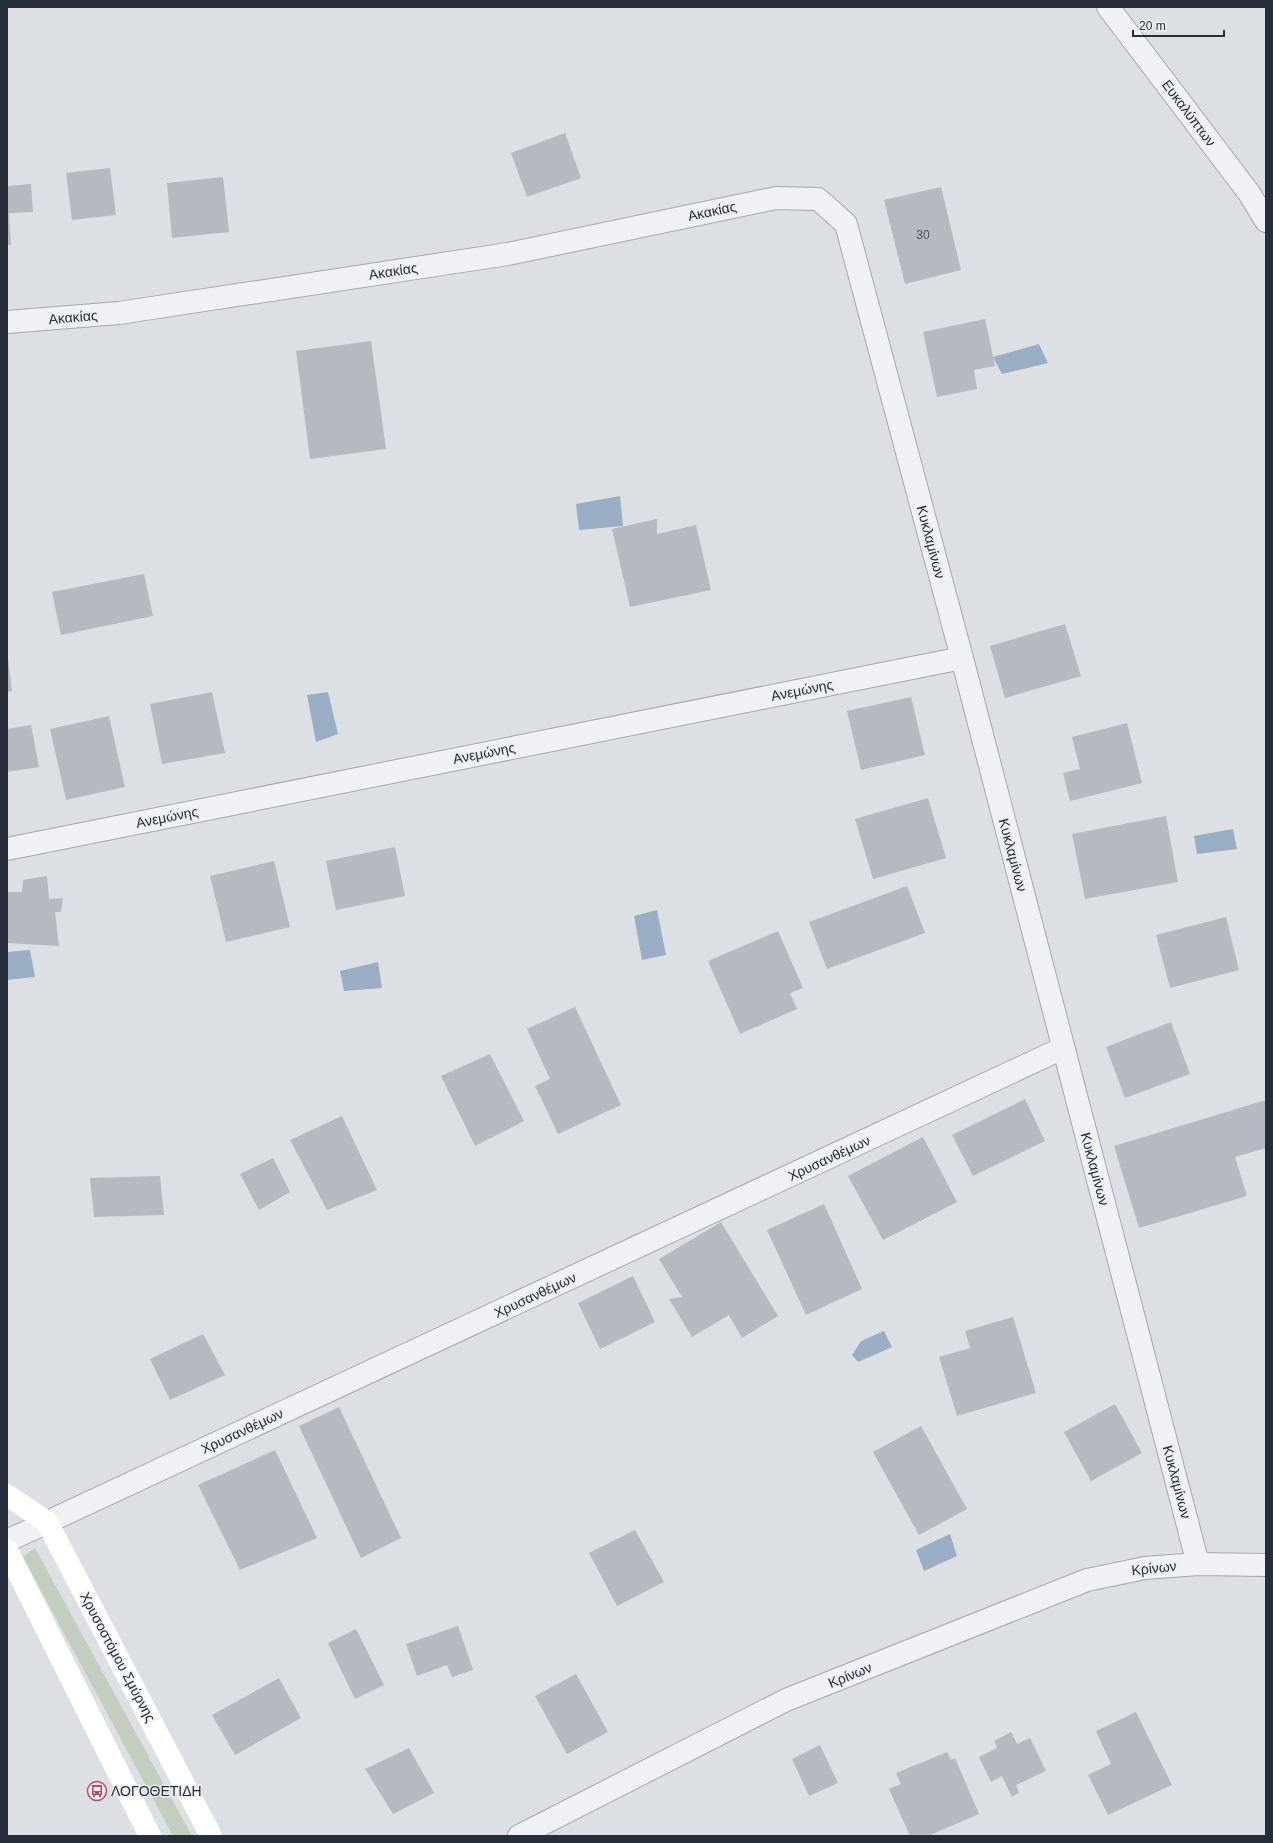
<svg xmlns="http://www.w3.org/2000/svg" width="1273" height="1843" viewBox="0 0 1273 1843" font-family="Arial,sans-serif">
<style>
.green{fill:#c2cfbe}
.water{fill:#99aec4}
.building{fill:#b4b9c2}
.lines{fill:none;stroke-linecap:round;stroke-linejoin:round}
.street-casing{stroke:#a2a7af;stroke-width:24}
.street{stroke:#eff1f4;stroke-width:22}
.secondary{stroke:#fff;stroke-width:22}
.labels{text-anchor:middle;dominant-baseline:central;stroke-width:3;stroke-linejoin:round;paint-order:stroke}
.number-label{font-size:12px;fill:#4a515d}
.street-label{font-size:14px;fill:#272e3b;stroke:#ebeff3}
.poi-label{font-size:14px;fill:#272e3b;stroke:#ebeff3;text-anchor:start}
</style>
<rect width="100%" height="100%" fill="#dce0e5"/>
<polygon class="green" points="35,1548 192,1836 173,1836 23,1557"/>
<g class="water">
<polygon points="1039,344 1048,363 1002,374 993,357"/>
<polygon points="620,496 623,526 579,530 576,504"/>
<polygon points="328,692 338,734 316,742 307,695"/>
<polygon points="1233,829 1237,849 1197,854 1194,836"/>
<polygon points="657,910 666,955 642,960 634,916"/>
<polygon points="30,950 35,977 7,980 7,952"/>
<polygon points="378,962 382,988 344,991 340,971"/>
<polygon points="884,1331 892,1347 858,1362 852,1355 861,1341"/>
<polygon points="950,1534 957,1556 924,1571 916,1550"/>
</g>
<g class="building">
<polygon points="565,133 581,178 527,197 511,153"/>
<polygon points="110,168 116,215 72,220 66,173"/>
<polygon points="223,177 229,232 172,238 167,183"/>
<polygon points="31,184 33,212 9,213 11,245 7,245 7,186"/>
<polygon points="941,187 961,270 905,284 884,200"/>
<polygon points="985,319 995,366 974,370 977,389 937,397 923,332"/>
<polygon points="371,341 386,449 310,459 296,351"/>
<polygon points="657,519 657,534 696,525 711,590 630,607 612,529"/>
<polygon points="144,574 153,616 61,635 52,592"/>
<polygon points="1065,624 1081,676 1005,698 990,646"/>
<polygon points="7,649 12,691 7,692"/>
<polygon points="212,692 225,753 162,764 150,704"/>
<polygon points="911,697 925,755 861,770 847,711"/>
<polygon points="109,716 125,787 66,800 50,729"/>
<polygon points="1127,723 1142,783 1070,801 1063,773 1080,769 1072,737"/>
<polygon points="31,725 39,767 7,772 7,729"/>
<polygon points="928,798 946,858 873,879 855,819"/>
<polygon points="1166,816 1178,882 1085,899 1072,834"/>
<polygon points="395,847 405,896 336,910 326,861"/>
<polygon points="274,861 290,927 226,942 210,876"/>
<polygon points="47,876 49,899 63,898 61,912 55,912 59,946 7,943 7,892 22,892 23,880"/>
<polygon points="907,886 925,933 827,969 809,922"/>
<polygon points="1226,917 1239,970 1170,988 1156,935"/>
<polygon points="778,931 803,988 790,993 797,1009 740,1034 708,961"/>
<polygon points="575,1007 621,1105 558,1134 535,1086 550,1079 527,1029"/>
<polygon points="1171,1022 1190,1074 1125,1098 1106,1047"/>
<polygon points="490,1054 524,1121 475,1146 441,1076"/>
<polygon points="1025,1099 1045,1141 973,1176 952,1135"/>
<polygon points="1266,1100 1266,1148 1235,1157 1247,1196 1139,1228 1114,1146"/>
<polygon points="342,1116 377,1190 327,1210 290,1140"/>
<polygon points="923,1137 957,1202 883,1240 848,1176"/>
<polygon points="273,1158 290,1192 259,1210 240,1174"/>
<polygon points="160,1176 164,1215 94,1217 90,1178"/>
<polygon points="824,1204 862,1289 806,1315 767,1230"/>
<polygon points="721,1222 778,1316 742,1338 729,1315 692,1337 669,1299 682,1297 659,1259"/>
<polygon points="633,1276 655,1322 600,1349 578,1303"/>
<polygon points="1013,1317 1036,1393 957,1416 939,1357 970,1348 965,1331"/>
<polygon points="203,1334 225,1375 170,1400 150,1359"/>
<polygon points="1115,1404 1142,1453 1091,1481 1064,1432"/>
<polygon points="339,1407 401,1538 361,1558 299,1426"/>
<polygon points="921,1426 967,1509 919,1535 873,1452"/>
<polygon points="275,1450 317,1538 240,1570 198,1485"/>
<polygon points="635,1530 664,1582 617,1606 589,1553"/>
<polygon points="458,1626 473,1670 452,1677 447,1665 417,1676 406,1644"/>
<polygon points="356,1629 384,1685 355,1699 328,1643"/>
<polygon points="576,1674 608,1732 567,1754 535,1696"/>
<polygon points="279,1678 301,1718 235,1755 212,1715"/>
<polygon points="1136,1712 1172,1785 1108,1815 1088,1775 1111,1764 1096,1731"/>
<polygon points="1011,1732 1017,1744 1030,1738 1046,1771 1016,1785 1019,1793 1012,1797 1002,1776 991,1782 979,1757 997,1748 994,1741"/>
<polygon points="820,1745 838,1783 809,1796 792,1759"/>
<polygon points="409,1748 434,1793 393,1814 365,1769"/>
<polygon points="947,1752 951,1760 955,1758 979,1814 928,1836 910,1836 889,1789 901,1784 896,1773"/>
</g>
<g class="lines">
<defs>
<g id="street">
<polyline points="1108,7 1249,193 1266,221"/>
<polyline points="7,322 119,313 508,254 776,198 818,199 846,224 962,658 1198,1564"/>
<polyline points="7,849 962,658"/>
<polyline points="7,1541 1063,1048"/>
<polyline points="519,1836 786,1700 1087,1580 1145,1568 1198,1564 1266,1565"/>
</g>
</defs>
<use href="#street" class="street-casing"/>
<use href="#street" class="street"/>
<g class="secondary">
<polyline points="7,1495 47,1522 211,1836"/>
<polyline points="7,1550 150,1836"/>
</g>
</g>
<defs>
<symbol id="bus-ring" viewBox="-11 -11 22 22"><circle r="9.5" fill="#ebeff3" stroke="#c5475b" stroke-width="1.5"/><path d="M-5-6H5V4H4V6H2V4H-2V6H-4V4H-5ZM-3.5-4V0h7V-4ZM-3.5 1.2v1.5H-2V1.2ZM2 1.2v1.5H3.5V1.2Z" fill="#c5475b"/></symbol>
</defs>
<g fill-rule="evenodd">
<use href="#bus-ring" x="86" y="1780" width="22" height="22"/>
</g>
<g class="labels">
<g class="number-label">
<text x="923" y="235">30</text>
</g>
<g class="street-label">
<text transform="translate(1189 113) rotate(53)">Ευκαλύπτων</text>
<text transform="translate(712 211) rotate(-12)">Ακακίας</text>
<text transform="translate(393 271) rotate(-9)">Ακακίας</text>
<text transform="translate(73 317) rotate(-5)">Ακακίας</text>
<text transform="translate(931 542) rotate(75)">Κυκλαμίνων</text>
<text transform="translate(802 690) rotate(-11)">Ανεμώνης</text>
<text transform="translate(484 753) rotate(-11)">Ανεμώνης</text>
<text transform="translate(167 817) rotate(-11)">Ανεμώνης</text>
<text transform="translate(1013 855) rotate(75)">Κυκλαμίνων</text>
<text transform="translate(829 1158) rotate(-25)">Χρυσανθέμων</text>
<text transform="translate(1095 1169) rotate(75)">Κυκλαμίνων</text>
<text transform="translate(535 1295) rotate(-25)">Χρυσανθέμων</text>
<text transform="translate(242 1431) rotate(-25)">Χρυσανθέμων</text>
<text transform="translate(1177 1482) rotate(75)">Κυκλαμίνων</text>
<text transform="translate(1154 1568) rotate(-6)">Κρίνων</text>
<text transform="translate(118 1657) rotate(62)">Χρυσοστόμου Σμύρνης</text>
<text transform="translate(850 1675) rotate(-22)">Κρίνων</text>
</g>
<g class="poi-label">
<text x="111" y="1791">ΛΟΓΟΘΕΤΙΔΗ</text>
</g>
</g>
<rect width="1273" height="1843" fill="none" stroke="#272e3b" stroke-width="16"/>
<path d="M1133 30v6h91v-6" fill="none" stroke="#272e3b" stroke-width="2"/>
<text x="1139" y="30" font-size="12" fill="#272e3b" stroke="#ebeff3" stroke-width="3" paint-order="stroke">20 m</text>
</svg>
